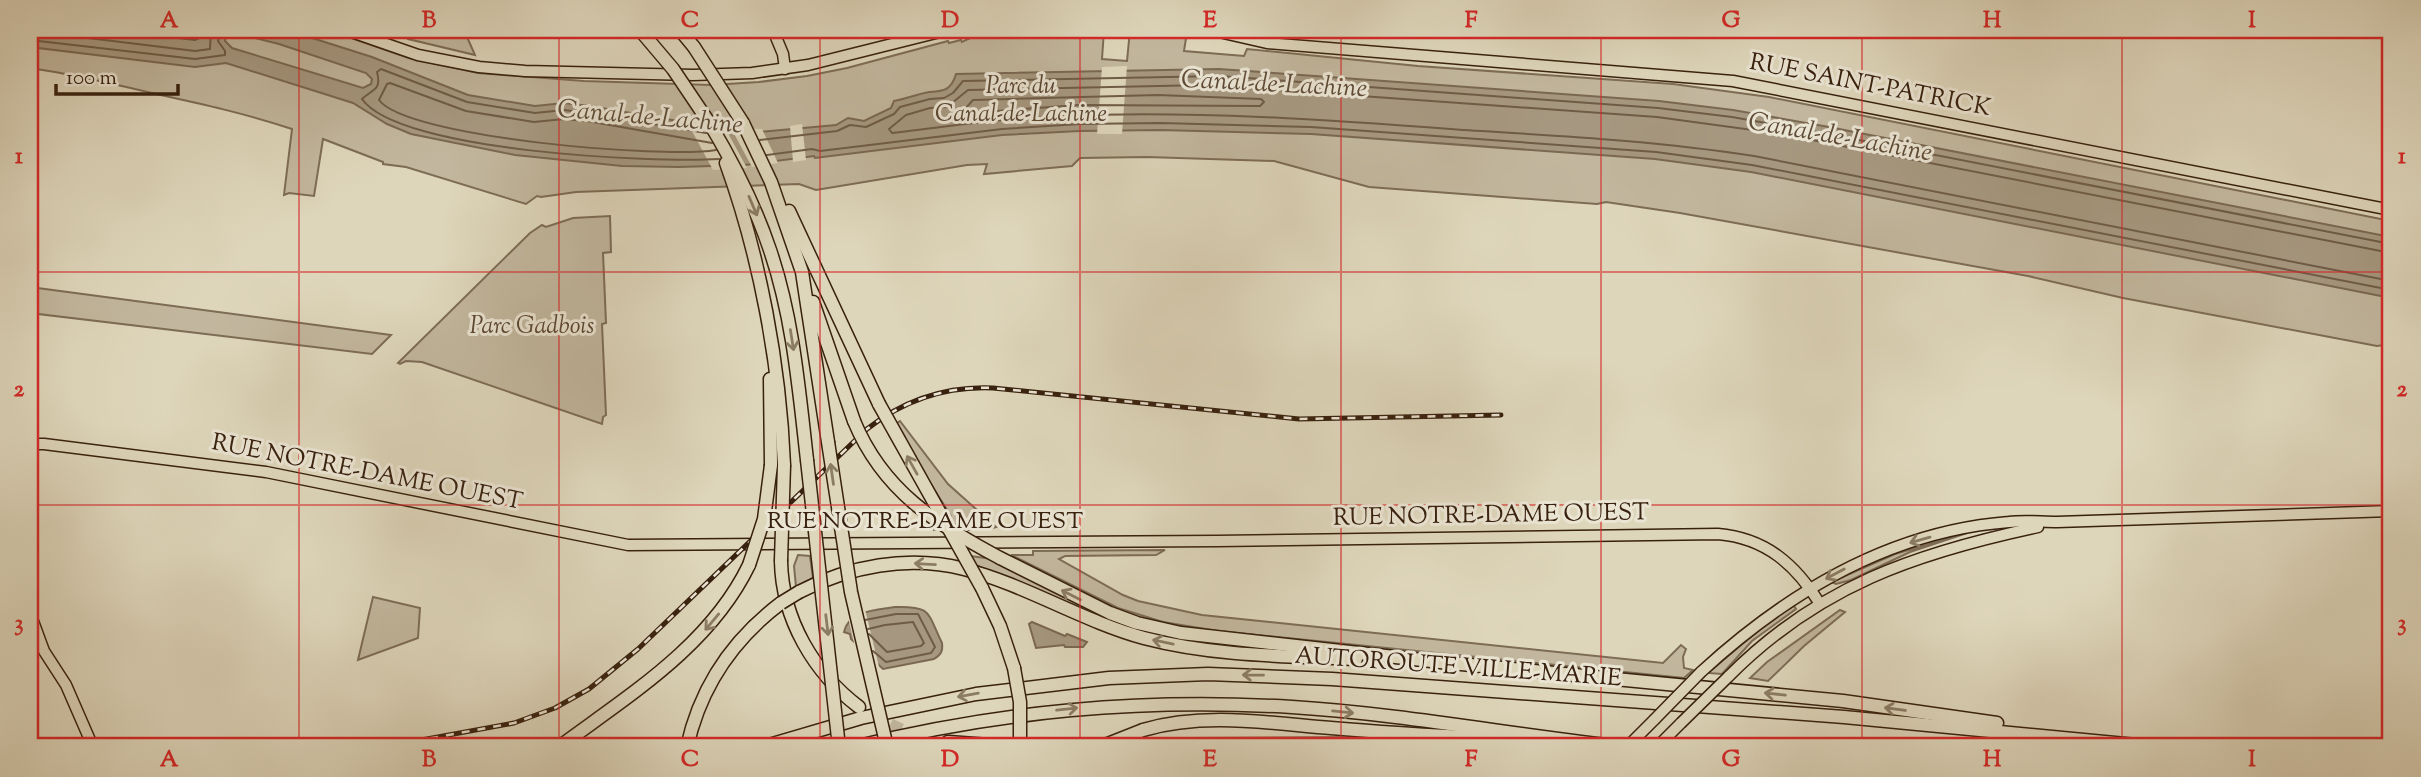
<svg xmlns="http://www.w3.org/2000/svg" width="2421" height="777" viewBox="0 0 2421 777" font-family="'Sorts Mill Goudy',serif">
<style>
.green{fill:#c2b79e;stroke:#7d6c56;stroke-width:2}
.water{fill:#a69880;stroke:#7a6852;stroke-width:2;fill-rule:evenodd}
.pier{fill:#ded6bb}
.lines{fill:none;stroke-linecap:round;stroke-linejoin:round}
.shore{stroke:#6f5c47;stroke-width:2}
.highway-tunnel{stroke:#bdb298;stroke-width:12;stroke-dasharray:12 6;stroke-linecap:butt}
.major-casing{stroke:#38210e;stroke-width:13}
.highway-casing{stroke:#38210e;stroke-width:15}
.major{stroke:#ded6bb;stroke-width:10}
.highway{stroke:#ded6bb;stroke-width:12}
.rail-casing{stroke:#38210e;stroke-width:5}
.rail{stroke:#eae4d3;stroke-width:2.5;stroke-dasharray:8;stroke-linecap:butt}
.major-bridge-casing{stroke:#38210e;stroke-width:13;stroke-linecap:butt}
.highway-bridge-casing{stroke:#38210e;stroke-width:15;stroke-linecap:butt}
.major-bridge{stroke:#ded6bb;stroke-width:10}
.highway-bridge{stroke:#ded6bb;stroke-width:12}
.oneway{stroke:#8b7c64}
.grid{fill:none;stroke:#d62828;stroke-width:2;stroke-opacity:0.55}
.labels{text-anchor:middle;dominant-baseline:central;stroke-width:6;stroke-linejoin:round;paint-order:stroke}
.street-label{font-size:24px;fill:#38210e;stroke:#eae4d3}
.park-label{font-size:24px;font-style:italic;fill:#5a4632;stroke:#eae4d3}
.water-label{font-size:26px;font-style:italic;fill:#5e4b36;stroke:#eae4d3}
.neatline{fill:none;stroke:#d62828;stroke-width:2.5}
.grid-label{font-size:23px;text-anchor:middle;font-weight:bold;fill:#d62828}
</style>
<rect width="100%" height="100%" fill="#ded6bb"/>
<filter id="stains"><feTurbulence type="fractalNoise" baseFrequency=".00286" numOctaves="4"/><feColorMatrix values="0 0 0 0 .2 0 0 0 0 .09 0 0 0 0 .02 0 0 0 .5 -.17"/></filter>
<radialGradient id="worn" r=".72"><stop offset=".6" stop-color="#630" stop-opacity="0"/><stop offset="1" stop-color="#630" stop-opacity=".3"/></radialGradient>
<g class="green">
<path d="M30 30H328L409 58 478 73 584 81 711 85 759 82 807 76 847 68 948 41 949 43 961 40 962 42C997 22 1062 30 1104 30L1102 59 1127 61 1130 30H1181L1187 32 1184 51 1244 56 1247 49 1418 66 1673 84 1769 97 2391 221V344L2377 346 2123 298 2028 276 1680 213 1606 202 1597 204 1369 187 1274 161 1147 157 1080 158 1072 166 984 174 987 164 967 165 816 190 799 184 576 192 541 197 537 196 526 204 406 167 383 164V162L323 139 314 196 289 193 284 195 292 129C247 114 202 104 156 94 114 84 73 74 30 68Z"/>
<polygon points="407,30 464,30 475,55 408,39 405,36"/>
<polygon points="610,216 611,252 603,253 606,323 602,324 606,415 603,417 602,424 422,362 406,361 400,364 398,363 530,233 542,225 546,227 573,218"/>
<polygon points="30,287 391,335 372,354 30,313"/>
<polygon points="900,421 948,484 996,527 986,530 934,530 932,526 951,525 951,516 905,443 897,423"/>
<polygon points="1967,533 1910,552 1851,580 1836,584 1831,582 1895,554"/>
<polygon points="1165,550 1156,555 1065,556 1059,559 1123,595 1138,601 1202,615 1663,663 1681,645 1686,649 1683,657 1684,668 1693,670 1684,678 1218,631 1163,622 1118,608 1011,555 1033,555 1033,551"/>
<polygon points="798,555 810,556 813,578 796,587 794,566"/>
<polygon points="986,555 1083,605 1081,608 975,565 970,556 986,558"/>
<polygon points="373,597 420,608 418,638 358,660"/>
<polygon points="1794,606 1796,609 1752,641 1722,674 1708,673 1773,618"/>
<polygon points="1840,610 1845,612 1804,646 1768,681 1750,678 1767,662"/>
</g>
<g class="water">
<path d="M30 30H287L372 57 468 95 535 106 564 103 590 106 748 133 836 125 848 118 864 121 891 108 894 101C906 99 917 94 929 92 943 91 951 91 956 74L1219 69 1659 101 1733 110 1829 127 2391 237V298L1751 172 1655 159 1311 134 1161 130 1080 131 1002 135 815 158 814 156 745 165 679 167 622 166 515 155 411 134 387 124 353 103 226 63 195 67 30 47ZM235 33 279 44 366 73 372 79 371 84 363 88 232 48 225 41 226 34Z"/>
<path d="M895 607C932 606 927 612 942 643 943 651 941 655 934 659L883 669 851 639 850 634 844 632C849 610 877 610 895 607Z"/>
<polygon points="1032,622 1065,636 1067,634 1087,642 1083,647 1065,647 1064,645 1036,648 1029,624"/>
</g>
<g class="pier">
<polygon points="1127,66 1122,134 1097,134 1102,67"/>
<polygon points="685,118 724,126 747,168 713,170"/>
<polygon points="802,124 806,160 793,162 790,126"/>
<polygon points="731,128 762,129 778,163 752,167"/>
<polygon points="865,609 880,671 855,647 848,617"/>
</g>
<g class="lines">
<g class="shore">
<polyline points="109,30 195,40 199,38 200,30"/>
<polyline points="30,31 195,51 210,49 211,30"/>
<polyline points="30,40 195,59 225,55 225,51 218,41 221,30"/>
<polygon points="1158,95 1261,99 1264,102 1260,106 1079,105 969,113 965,109 973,100"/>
<path d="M706 133 588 113 564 110 535 113 467 102 381 69 377 72C382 91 372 89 362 99 399 152 655 163 719 159"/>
<polyline points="760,140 837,131 850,125 866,127 894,114 900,107 930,99 944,98 953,93 963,81 1219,76 1658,108 1732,117 1828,134 2391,244"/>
<path d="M712 143 587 121 564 119 534 122 466 111 390 83 387 84 379 100C407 138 666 159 716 150"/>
<polyline points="767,155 812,149 820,151 1002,129 1080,124 1161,123 1311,127 1656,152 1752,165 2391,290"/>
<path d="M2391 253 1781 134 1657 117 1206 85 968 90 947 107 930 108 906 115 889 129 892 133C949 126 1005 118 1061 116 1196 110 1329 120 1464 130 1561 136 1658 141 1754 156L2391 281"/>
<polyline points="865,620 896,614 918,614 935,647 931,653 886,662 873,651"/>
<polyline points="868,629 885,625 913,622 924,643 921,646 887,652 869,634"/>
</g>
<polyline class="highway-tunnel" points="874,717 907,732 948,742"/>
<defs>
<g id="major">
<polyline points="346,30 418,55 479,67 525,71 693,75 752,73 808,65 948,30"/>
<polyline points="773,30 783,54 785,69"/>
<polyline points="1210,30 1267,43 1733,81 2391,210"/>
<path d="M30 444H44L266 472 628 545 1217 541 1718 534C1766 538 1796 565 1820 604"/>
<polyline points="30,613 44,651 66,685 93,747"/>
<path d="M1701 672C1787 593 1890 531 2009 522 2025 520 2041 522 2057 522L2391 511"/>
<path d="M1728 677C1818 586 1916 553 2038 527"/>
<polyline points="1627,747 1654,720"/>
<polyline points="1657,747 1681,723"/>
</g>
<g id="highway">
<polyline points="680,30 694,47"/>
<polyline points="743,123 771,182 802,272 828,442"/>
<path d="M710 124C734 164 755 205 770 250 793 317 799 390 807 460"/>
<path d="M726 163C760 257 780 365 784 465"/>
<polyline points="789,211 879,404"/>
<polyline points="813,302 854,421"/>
<polyline points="770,379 771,465"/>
<polyline points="1000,558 1110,613 1137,623 1181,633 1440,662 1843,701 1997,723"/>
<path d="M781 561C782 619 814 673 859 707"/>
<polyline points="982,588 1000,626 1014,668"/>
<path d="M799 592C849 566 908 555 964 569 1026 585 1082 621 1144 638 1212 656 1285 656 1356 659"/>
<path d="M1143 730C1204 712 1269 723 1331 728 1387 733 1442 736 1498 739"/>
<polyline points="948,742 989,745 1338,744 1426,747"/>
<path d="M559 747C629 695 710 646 749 565"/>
<path d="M687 747C700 688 732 640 781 603"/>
<polyline points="762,747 861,718 976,694 1109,678 1208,674 1332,679 1844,717 2157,747"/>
<path d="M854 747C1001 711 1140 698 1292 707 1403 714 1514 735 1624 747"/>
</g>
</defs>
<use href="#major" class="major-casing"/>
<use href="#highway" class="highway-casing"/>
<use href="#major" class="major"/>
<use href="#highway" class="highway"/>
<defs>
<path id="rail" d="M383 747 514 723 555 708 589 689 638 649 867 429C904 400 947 386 993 388L1299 419 1501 415"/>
</defs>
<use href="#rail" class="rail-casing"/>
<use href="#rail" class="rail"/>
<defs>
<g id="major-bridge">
<polyline points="1654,720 1701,672"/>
<polyline points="1681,723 1728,677"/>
</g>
<g id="highway-bridge">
<polyline points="640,30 673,69 710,124"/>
<polyline points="694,47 743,123"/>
<polyline points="879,404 982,588"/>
<path d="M854 421C883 491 936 524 1000 558"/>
<polyline points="828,442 851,592 887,747"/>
<polyline points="807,460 839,747"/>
<polyline points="781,561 784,465"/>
<polyline points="749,565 764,519 771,465"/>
<polyline points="781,603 799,592"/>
<polyline points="1014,668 1020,702 1020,747"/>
<polyline points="1100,747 1143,730"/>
</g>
</defs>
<use href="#major-bridge" class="major-bridge-casing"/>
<use href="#highway-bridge" class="highway-bridge-casing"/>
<use href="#major-bridge" class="major-bridge"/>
<use href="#highway-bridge" class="highway-bridge"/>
</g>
<defs><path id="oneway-shaft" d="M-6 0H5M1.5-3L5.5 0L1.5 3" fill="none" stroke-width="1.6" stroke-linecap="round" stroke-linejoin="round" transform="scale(1.75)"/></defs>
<g class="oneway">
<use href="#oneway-shaft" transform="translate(753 206) rotate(67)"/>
<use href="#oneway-shaft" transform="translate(792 340) rotate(81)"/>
<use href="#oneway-shaft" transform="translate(912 465) rotate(-119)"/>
<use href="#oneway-shaft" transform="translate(832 474) rotate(-98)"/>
<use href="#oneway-shaft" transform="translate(1920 540) rotate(164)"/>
<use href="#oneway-shaft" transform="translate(925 564) rotate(-177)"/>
<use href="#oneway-shaft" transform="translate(1835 574) rotate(152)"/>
<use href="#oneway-shaft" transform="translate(1071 595) rotate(-153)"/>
<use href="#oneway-shaft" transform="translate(712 622) rotate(130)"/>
<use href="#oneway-shaft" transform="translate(827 625) rotate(83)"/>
<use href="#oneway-shaft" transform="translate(1163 642) rotate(-168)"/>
<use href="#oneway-shaft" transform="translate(1253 675) rotate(-179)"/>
<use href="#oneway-shaft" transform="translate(1775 694) rotate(-174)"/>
<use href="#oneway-shaft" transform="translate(968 695) rotate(170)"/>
<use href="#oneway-shaft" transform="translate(1067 709) rotate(-6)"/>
<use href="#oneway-shaft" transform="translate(1895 709) rotate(-172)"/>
<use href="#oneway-shaft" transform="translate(1343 712) rotate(6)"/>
</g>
<path class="grid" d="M299 30V747M559 30V747M820 30V747M1080 30V747M1341 30V747M1601 30V747M1862 30V747M2122 30V747M30 272H2391M30 505H2391"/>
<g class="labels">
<g class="street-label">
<text transform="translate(1870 86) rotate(11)">RUE SAINT-PATRICK</text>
<text transform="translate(367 473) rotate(11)">RUE NOTRE-DAME OUEST</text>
<text transform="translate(1491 516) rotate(-1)">RUE NOTRE-DAME OUEST</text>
<text x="925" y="522">RUE NOTRE-DAME OUEST</text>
<text transform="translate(1458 668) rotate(4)">AUTOROUTE VILLE-MARIE</text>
</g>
<g class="park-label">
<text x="1021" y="87">Parc du<tspan x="1021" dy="28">Canal-de-Lachine</tspan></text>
<text x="532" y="327">Parc Gadbois</text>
</g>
<g class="water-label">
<text transform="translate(1274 85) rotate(3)">Canal-de-Lachine</text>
<text transform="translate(650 118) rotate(5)">Canal-de-Lachine</text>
<text transform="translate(1840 138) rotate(10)">Canal-de-Lachine</text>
</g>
</g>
<rect width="2421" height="777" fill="none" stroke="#ded6bb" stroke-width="77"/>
<path d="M56 84v10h122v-10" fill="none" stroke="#38210e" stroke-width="3.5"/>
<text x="66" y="84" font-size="21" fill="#38210e" stroke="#eae4d3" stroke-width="5" paint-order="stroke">100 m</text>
<rect x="38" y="38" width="2344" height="700" class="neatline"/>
<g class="grid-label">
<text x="169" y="27">A</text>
<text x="429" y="27">B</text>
<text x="690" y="27">C</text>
<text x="950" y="27">D</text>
<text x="1210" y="27">E</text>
<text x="1471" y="27">F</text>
<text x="1731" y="27">G</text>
<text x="1992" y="27">H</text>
<text x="2252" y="27">I</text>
<text x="19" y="163">1</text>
<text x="2402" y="163">1</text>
<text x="19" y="396">2</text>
<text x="2402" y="396">2</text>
<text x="19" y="630">3</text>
<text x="2402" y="630">3</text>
<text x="169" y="766">A</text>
<text x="429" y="766">B</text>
<text x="690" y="766">C</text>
<text x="950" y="766">D</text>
<text x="1210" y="766">E</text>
<text x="1471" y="766">F</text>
<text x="1731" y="766">G</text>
<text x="1992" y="766">H</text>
<text x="2252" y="766">I</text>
</g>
<rect width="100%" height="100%" filter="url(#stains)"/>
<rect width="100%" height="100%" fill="url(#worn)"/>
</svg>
